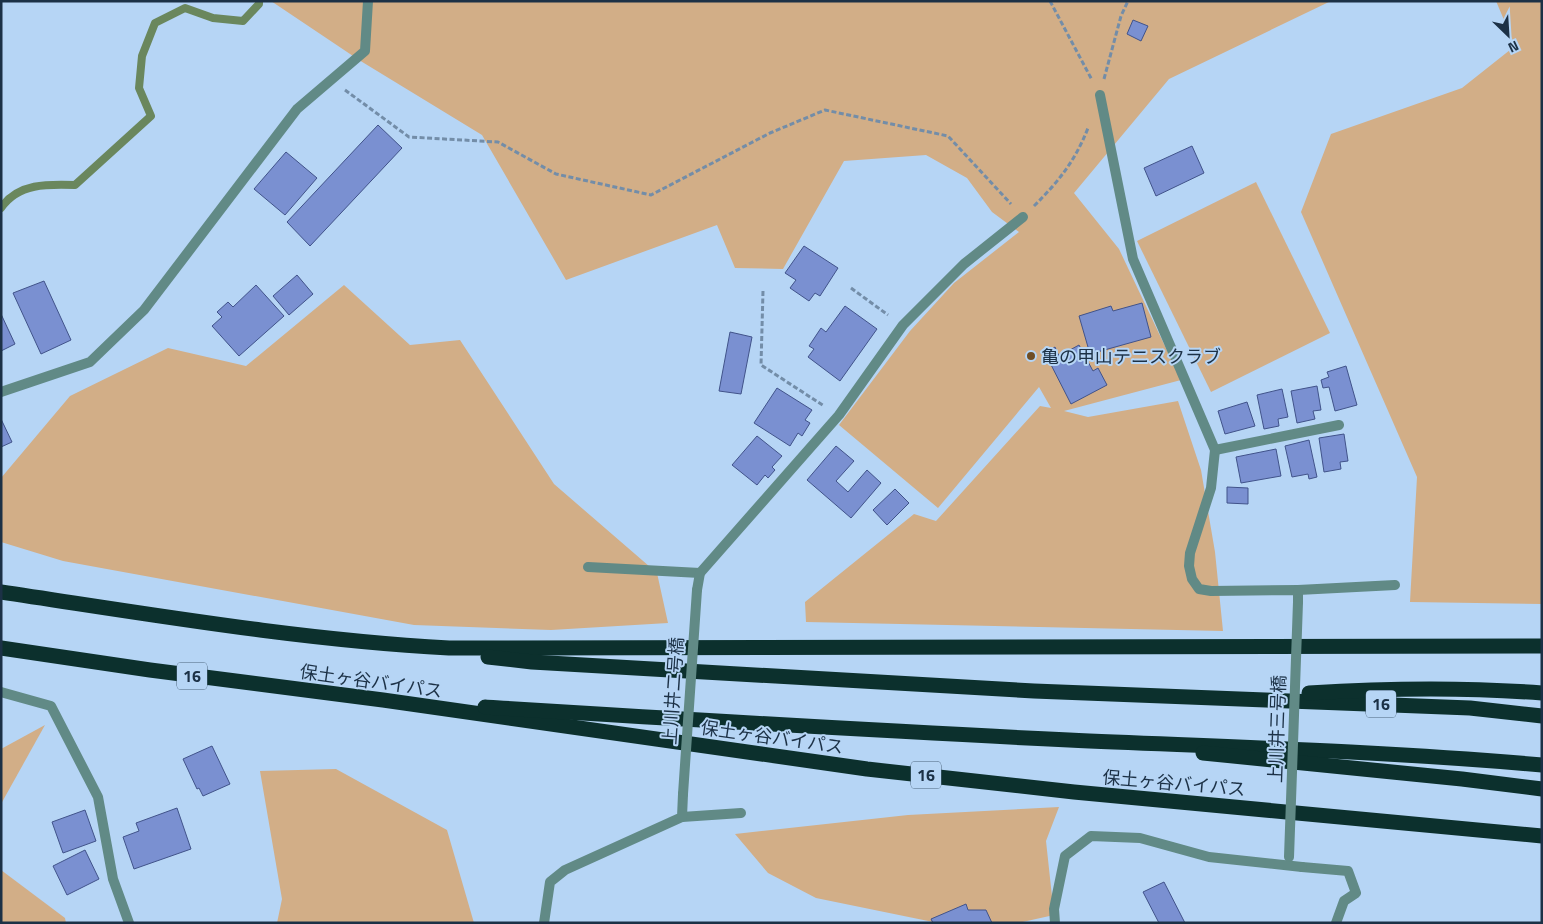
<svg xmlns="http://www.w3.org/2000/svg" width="1543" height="924" viewBox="0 0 1543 924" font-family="'Titillium Web','Noto Sans JP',sans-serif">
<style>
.green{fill:#d2ae87}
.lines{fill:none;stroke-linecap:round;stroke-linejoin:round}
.stream{stroke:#6a875d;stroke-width:8}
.building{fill:#7a90d1;stroke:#41538a}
.path{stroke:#738da8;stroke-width:3;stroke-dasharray:5 2.5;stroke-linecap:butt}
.service{stroke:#618a86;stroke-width:10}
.minor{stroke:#618a86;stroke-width:10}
.motorway{stroke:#0c302d;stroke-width:15}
.minor-bridge{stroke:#618a86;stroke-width:10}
.poi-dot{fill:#6f4e25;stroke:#b6d5f5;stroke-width:2}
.labels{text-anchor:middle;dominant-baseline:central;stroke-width:4;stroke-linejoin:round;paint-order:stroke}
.shield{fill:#b6d5f5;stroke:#4a627a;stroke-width:1}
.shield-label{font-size:16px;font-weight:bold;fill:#1c3146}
.poi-label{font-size:18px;fill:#1c3146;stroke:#b6d5f5;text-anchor:start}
.street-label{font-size:18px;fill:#1c3146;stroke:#b6d5f5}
</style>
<rect width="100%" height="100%" fill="#b6d5f5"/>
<g class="green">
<polygon points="271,1 1331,1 1169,79 1074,193 1119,249 1181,380 1064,411 1088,417 1178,401 1201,470 1215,552 1223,631 806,622 805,602 914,514 936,521 1040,406 1051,408 1039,387 938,508 839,425 910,331 954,283 1019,232 992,212 967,178 926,155 844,161 783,269 735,268 717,225 566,280 482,135 359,60"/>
<polygon points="1496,1 1542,1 1542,604 1410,602 1417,477 1301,212 1331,134 1462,88 1515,46"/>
<polygon points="1256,182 1330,333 1211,392 1137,241"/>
<polygon points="344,285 410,345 460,340 554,484 657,573 668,623 551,630 414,625 63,561 1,542 1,478 70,396 168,348 246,366"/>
<polygon points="45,725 1,804 1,749"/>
<polygon points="336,769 447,830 474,923 277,923 282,899 260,771"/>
<polygon points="1059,807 1046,841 1054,915 1018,923 938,923 816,898 768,873 735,834 908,815"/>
<polygon points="1,870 65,918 66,923 1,923"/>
</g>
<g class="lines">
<path class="stream" d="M1 208C18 183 48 184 75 185L151 116 139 88 142 56 155 23 185 8 213 18 243 21 259 4V1"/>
</g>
<g class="building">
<polygon points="1133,20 1148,26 1141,41 1127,34"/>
<polygon points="378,125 402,148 310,246 287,222"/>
<polygon points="1192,146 1204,173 1156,196 1144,168"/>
<polygon points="286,152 317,178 285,215 254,189"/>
<polygon points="804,246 838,268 820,296 815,293 809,301 790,288 796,280 785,273"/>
<polygon points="297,275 313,294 289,315 273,296"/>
<polygon points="44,281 71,340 41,354 13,293"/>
<polygon points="256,285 284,316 239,356 212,326 222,317 217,312 228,302 233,307"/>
<polygon points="1142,303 1151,337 1090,354 1079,316 1111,306 1113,311"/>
<polygon points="845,306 877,329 840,381 808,357 814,349 809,346 821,328 826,332"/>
<polygon points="1,314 15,344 1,351"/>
<polygon points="730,332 752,337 741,394 719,391"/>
<polygon points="1079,345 1093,371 1098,368 1107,385 1071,404 1045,353 1055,347 1059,356"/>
<polygon points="1346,366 1357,405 1335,411 1329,387 1323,388 1321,380 1329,377 1327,372"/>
<polygon points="1317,386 1321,410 1313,411 1315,419 1297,423 1291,391"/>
<polygon points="777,388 812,410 805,420 810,423 802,436 798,433 790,446 754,423"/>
<polygon points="1282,389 1288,417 1278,419 1279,426 1264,429 1257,395"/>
<polygon points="1247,402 1255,426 1225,434 1218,411"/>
<polygon points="1,419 12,442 1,447"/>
<polygon points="1344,434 1348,461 1340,462 1341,469 1324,472 1319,438"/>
<polygon points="757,436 782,456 772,467 775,470 768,478 765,475 757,485 732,465"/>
<polygon points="1309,440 1317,477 1309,479 1308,474 1292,477 1285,446"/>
<polygon points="836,446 854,461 836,481 848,492 867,470 881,483 851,518 807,480"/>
<polygon points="1276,449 1281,476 1241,483 1236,457"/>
<polygon points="1227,487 1248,488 1248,504 1227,503"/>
<polygon points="895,489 909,503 887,525 873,510"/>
<polygon points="212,746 230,784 203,796 199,788 197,789 183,759"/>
<polygon points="177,808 191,849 134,869 123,837 139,831 136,823"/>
<polygon points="85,810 96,841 63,853 52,822"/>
<polygon points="85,850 99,879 67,895 53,866"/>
<polygon points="1164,882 1185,923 1159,923 1143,892"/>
<polygon points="966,904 968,910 986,910 992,923 933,923 931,919"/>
</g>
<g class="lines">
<g class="path">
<polyline points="1050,1 1092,80"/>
<polyline points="1104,79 1121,16 1128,1"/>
<polyline points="345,90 409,137 498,142 556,174 651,195 770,133 825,110 948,136 1011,204"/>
<path d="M1034 206C1059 181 1075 161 1088 128"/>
<polyline points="851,288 888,315"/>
<polyline points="763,291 761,365 824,406"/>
</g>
<g class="service">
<polyline points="1215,450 1339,425"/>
<polyline points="588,567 700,573"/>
<polyline points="1,692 51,706 98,797 113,879 129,923"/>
<polyline points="682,817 741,813"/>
<polyline points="1302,867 1348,871 1356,893 1344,901 1336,923"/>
<polyline points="544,923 550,882 565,870 682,817 683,794"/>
</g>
<g class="minor">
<polyline points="1100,95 1133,259 1215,450 1211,488 1190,553 1189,566 1192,579 1199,589 1211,591 1298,590 1298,602"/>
<polyline points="1,392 90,362 144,310 297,109 365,51 368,1"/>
<polyline points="697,590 700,573 839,415 903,325 964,264 1023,217"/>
<polyline points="1298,590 1395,585"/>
<polyline points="1055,923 1054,909 1065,856 1091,836 1140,838 1209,857 1302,867"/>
</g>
<g class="motorway">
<path d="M1 592C149 614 300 640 449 648L1542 646"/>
<polyline points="1,648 150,670 383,700 867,769 1074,792 1542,836"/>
<polyline points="488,657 532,662 1034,691 1470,708 1542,716"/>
<path d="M1309 693C1387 688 1464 687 1542 693"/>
<path d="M485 707C680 719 874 731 1069 740 1227 747 1384 751 1542 765"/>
<polyline points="1203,753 1462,779 1542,789"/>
</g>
<g class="minor-bridge">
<polyline points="683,794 697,590"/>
<polyline points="1289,857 1298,602"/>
</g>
</g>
<circle class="poi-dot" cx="1031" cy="356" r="5"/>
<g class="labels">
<g class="shield">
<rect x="177" y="662.5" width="30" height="27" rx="4"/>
<rect x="1366" y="690.5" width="30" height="27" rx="4"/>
<rect x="911" y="761.5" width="30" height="27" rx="4"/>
</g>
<g class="shield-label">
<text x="192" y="676">16</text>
<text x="1381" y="704">16</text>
<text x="926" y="775">16</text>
</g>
<g class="poi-label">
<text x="1041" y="356">亀の甲山テニスクラブ</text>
</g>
<g class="street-label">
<text transform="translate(371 681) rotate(8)">保土ヶ谷バイパス</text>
<text transform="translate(673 691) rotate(-86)">上川井二号橋</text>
<text transform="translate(1277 729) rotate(-88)">上川井三号橋</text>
<text transform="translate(772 737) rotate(8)">保土ヶ谷バイパス</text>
<text transform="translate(1174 783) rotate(5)">保土ヶ谷バイパス</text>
</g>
</g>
<rect width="1543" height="924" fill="none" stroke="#1c3146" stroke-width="5"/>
<g transform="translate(1508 35) rotate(155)" stroke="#b6d5f5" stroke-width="4" paint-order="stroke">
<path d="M0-4L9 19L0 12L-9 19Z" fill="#1c3146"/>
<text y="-8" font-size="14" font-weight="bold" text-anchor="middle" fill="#1c3146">N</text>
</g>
</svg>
